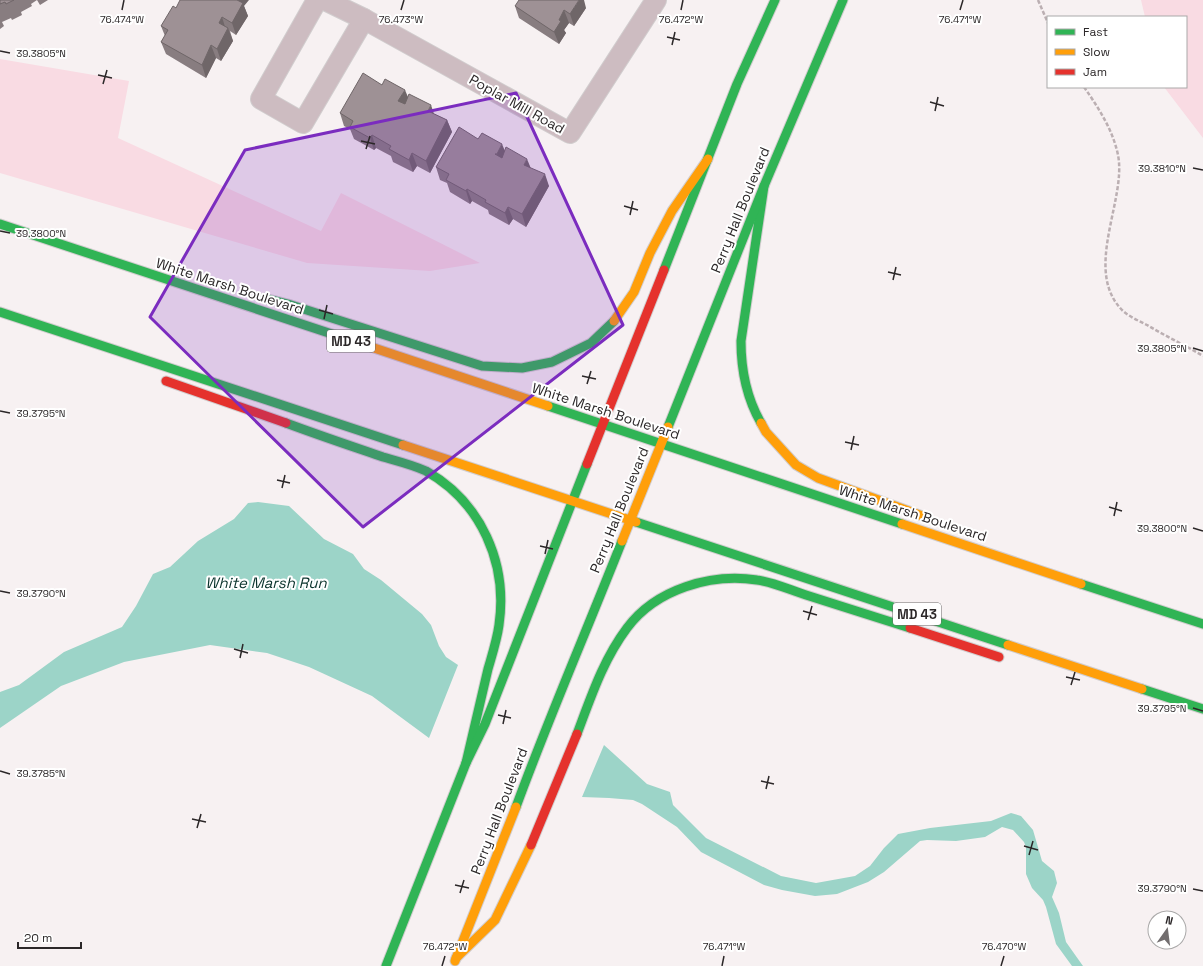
<svg xmlns="http://www.w3.org/2000/svg" width="1203" height="966" viewBox="0 0 1203 966" font-family="'Space Grotesk',sans-serif">
<style>
.green{fill:#f9dbe3}
.water{fill:#9cd4c8}
.lines{fill:none;stroke-linecap:round;stroke-linejoin:round}
.street-casing{stroke:#d1cdce;stroke-width:22}
.fast-casing{stroke:#d1cdce;stroke-width:11}
.slow-casing{stroke:#d1cdce;stroke-width:11}
.jam-casing{stroke:#d1cdce;stroke-width:11}
.path{stroke:#bbafb2;stroke-width:2.5;stroke-dasharray:4 2;stroke-linecap:butt}
.street{stroke:#cdbcc1;stroke-width:20}
.fast{stroke:#30b455;stroke-width:9}
.slow{stroke:#ff9f0a;stroke-width:9}
.jam{stroke:#e5322d;stroke-width:9}
.wall{fill:#887d80}
.shaded-wall{fill:#6f6668}
.building{fill:#9e9195;stroke:#6f6668}
.marked{fill:#7b2cbf;fill-opacity:0.2;stroke:#7b2cbf;stroke-width:3;stroke-linejoin:round}
.ticks{fill:none;stroke:#2b2728;stroke-width:1.5}
.labels{text-anchor:middle;dominant-baseline:central;stroke-width:4;stroke-linejoin:round;paint-order:stroke}
.shield{fill:#fff;stroke:#6b6868;stroke-width:1}
.shield-label{font-size:13px;font-weight:bold;fill:#2b2728}
.street-label{font-size:14px;fill:#2b2728;stroke:#fff}
.water-label{font-size:15px;font-style:italic;fill:#0a332c;stroke:#fff}
.ticks-label{font-size:10px;text-anchor:middle;fill:#2b2728;stroke:#fff;stroke-width:4;stroke-linejoin:round;paint-order:stroke}
</style>
<rect width="100%" height="100%" fill="#f7f1f2"/>
<g class="green">
<polygon points="1141,0 1203,0 1203,138 1164,87 1186,87 1186,17 1145,17"/>
<polygon points="0,59 129,81 118,138 321,231 341,193 480,263 430,271 307,263 0,173"/>
</g>
<g class="water">
<polygon points="258,502 289,506 324,539 353,554 364,569 381,580 422,614 431,625 439,646 446,657 458,665 429,738 372,696 309,667 267,653 210,645 124,662 61,686 0,728 0,692 19,685 64,652 122,627 136,606 153,574 170,567 198,541 234,519 248,503"/>
<polygon points="604,745 647,784 670,792 673,805 706,838 781,876 816,883 855,876 870,866 884,848 898,834 930,828 991,821 1011,813 1021,816 1033,830 1042,861 1054,871 1057,883 1052,897 1059,913 1066,942 1083,966 1072,966 1056,944 1046,907 1043,900 1032,888 1026,874 1026,847 1024,842 1013,830 1002,827 985,837 956,841 927,840 920,841 884,872 868,882 837,894 815,896 782,890 764,885 701,852 677,827 642,804 633,800 609,798 582,797"/>
</g>
<g class="lines">
<defs>
<g id="street">
<polyline points="317,0 261,99 303,123 364,19"/>
<polyline points="325,0 364,19 570,133 656,0"/>
</g>
<g id="fast">
<polyline points="0,224 344,338"/>
<polyline points="664,270 737,84 775,0"/>
<polyline points="264,298 288,304 482,366 522,368 552,362 591,343 614,321"/>
<polyline points="0,312 403,445"/>
<polyline points="548,406 902,524"/>
<path d="M286 423C318 435 351 446 383 457 397 461 413 465 426 471 481 502 508 563 499 625 497 640 492 655 488 669 481 700 473 732 466 763"/>
<path d="M761 423C746 397 741 370 741 341L764 186"/>
<polyline points="668,427 764,186 843,0"/>
<polyline points="636,522 1008,645"/>
<polyline points="1081,584 1203,624"/>
<polyline points="1142,689 1203,709"/>
<path d="M577 734C591 697 603 660 627 628 656 589 711 573 757 580 773 582 790 590 806 595 841 606 875 617 910 628"/>
<path d="M516 807C549 717 587 630 622 541"/>
<polyline points="386,966 466,763 485,724 587,464"/>
</g>
<g id="slow">
<polyline points="614,321 634,292 650,253 672,211 708,159"/>
<polyline points="344,338 548,406"/>
<polyline points="761,423 766,432 796,465 818,478 928,518"/>
<polyline points="403,445 636,522"/>
<polyline points="902,524 1081,584"/>
<polyline points="622,541 668,427"/>
<polyline points="1008,645 1142,689"/>
<polyline points="456,958 495,920 531,845"/>
<polyline points="455,961 516,807"/>
</g>
<g id="jam">
<polyline points="166,381 286,423"/>
<polyline points="587,464 664,270"/>
<polyline points="910,628 999,657"/>
<polyline points="531,845 577,734"/>
</g>
</defs>
<use href="#street" class="street-casing"/>
<use href="#fast" class="fast-casing"/>
<use href="#slow" class="slow-casing"/>
<use href="#jam" class="jam-casing"/>
<g class="path">
<polyline points="1038,0 1048,23"/>
<path d="M1084 87C1098 107 1113 130 1118 155 1127 200 1082 271 1123 311 1130 317 1139 321 1147 325 1165 336 1185 345 1203 356"/>
</g>
<use href="#street" class="street"/>
<use href="#fast" class="fast"/>
<use href="#slow" class="slow"/>
<use href="#jam" class="jam"/>
</g>
<g class="wall">
<polygon points="0,0 48,0 40,5 37,0 31,4 32,6 21,12 22,15 12,20 11,18 2,22 4,26 0,29"/>
<polygon points="244,6 248,16 236,35 230,31 233,41 221,61 216,58 206,78 166,54 161,42 165,36 161,26 176,8"/>
<polygon points="515,6 586,8 574,26 569,23 564,30 566,33 559,44 519,18"/>
<polygon points="382,85 408,97 434,114 447,120 452,132 430,173 417,166 413,172 393,162 391,156 376,148 374,150 354,139 350,129 344,126 340,113"/>
<polygon points="478,139 505,151 530,168 549,186 526,227 513,219 509,225 489,214 488,210 472,201 470,204 450,192 447,183 440,180 436,167"/>
</g>
<g class="shaded-wall">
<polygon points="237,0 249,0 244,6 248,16 236,35 232,23"/>
<polygon points="579,0 584,0 586,8 574,26 570,14"/>
<polygon points="564,10 569,23 564,30 566,33 559,44 554,32 559,20"/>
<polygon points="222,17 226,30 219,23"/>
<polygon points="228,28 233,41 221,61 217,49"/>
<polygon points="211,45 216,58 206,78 202,65"/>
<polygon points="405,90 410,102 403,113 398,101"/>
<polygon points="431,105 435,117 428,111"/>
<polygon points="447,120 452,132 430,173 426,161"/>
<polygon points="372,135 376,148 374,150 370,138"/>
<polygon points="502,144 507,156 501,166 497,154"/>
<polygon points="412,153 417,166 413,172 409,160"/>
<polygon points="527,159 532,171 524,165"/>
<polygon points="545,174 549,186 526,227 522,214"/>
<polygon points="467,189 472,201 470,204 466,191"/>
<polygon points="508,207 513,219 509,225 505,213"/>
</g>
<g class="building">
<polygon points="0,0 14,0 6,4 5,2 0,4"/>
<polygon points="180,0 237,0 243,3 232,23 222,17 219,23 228,28 217,49 211,45 202,65 161,42 168,30 161,26 173,6 176,8"/>
<polygon points="519,0 579,0 570,14 564,10 559,20 561,21 554,32 515,6"/>
<polygon points="363,73 382,85 385,79 405,90 398,101 405,104 409,94 431,105 428,111 447,120 426,161 412,153 409,160 389,149 391,146 372,135 370,138 350,127 353,121 340,113"/>
<polygon points="459,127 478,139 482,133 502,144 497,154 495,154 502,158 506,147 527,159 524,165 545,174 522,214 508,207 505,213 485,202 486,200 467,189 466,191 446,180 449,174 436,167"/>
</g>
<path class="marked" d="M516 93 623 325 363 527 150 317 245 150Z"/>
<path class="ticks" d="M122 10 124 0M401 10 404 0M681 10 683 0M960 10 963 0M667 37 680 40M672 45 675 32M0 51 10 53M98 75 112 78M103 84 107 70M930 102 944 106M935 111 938 97M361 141 375 144M366 149 370 136M1193 168 1203 170M624 206 638 210M630 215 633 201M0 231 10 233M888 272 901 275M893 280 896 267M319 310 333 314M324 319 327 305M1193 348 1203 351M582 376 596 379M587 384 591 371M0 411 10 413M845 442 859 445M851 450 854 436M277 480 290 483M282 488 285 475M1109 507 1122 511M1114 516 1117 502M1193 528 1203 531M540 546 553 549M545 554 548 540M0 591 10 593M803 611 817 615M808 620 812 606M234 649 248 653M240 658 243 644M1066 677 1080 680M1071 685 1075 672M1193 708 1203 711M498 715 511 718M503 724 506 710M0 771 10 774M761 781 774 784M766 789 769 776M192 819 206 822M197 828 201 814M1024 846 1038 850M1029 855 1033 841M455 885 469 888M1193 889 1203 891M460 893 464 880M442 966 445 956M722 966 724 956M1001 966 1004 956"/>
<g class="labels">
<g class="shield">
<rect x="327" y="330" width="48" height="22" rx="3"/>
<rect x="893" y="603" width="48" height="22" rx="3"/>
</g>
<g class="shield-label">
<text x="351" y="341">MD 43</text>
<text x="917" y="614">MD 43</text>
</g>
<g class="street-label">
<text transform="translate(517 104) rotate(29)">Poplar Mill Road</text>
<text transform="translate(740 210) rotate(-68)">Perry Hall Boulevard</text>
<text transform="translate(230 286) rotate(18)">White Marsh Boulevard</text>
<text transform="translate(606 411) rotate(18)">White Marsh Boulevard</text>
<text transform="translate(619 510) rotate(-68)">Perry Hall Boulevard</text>
<text transform="translate(913 513) rotate(18)">White Marsh Boulevard</text>
<text transform="translate(499 811) rotate(-69)">Perry Hall Boulevard</text>
</g>
<g class="water-label">
<text x="266" y="582">White Marsh Run</text>
</g>
</g>
<g class="ticks-label">
<text x="122" y="23">76.474°W</text>
<text x="401" y="23">76.473°W</text>
<text x="681" y="23">76.472°W</text>
<text x="960" y="23">76.471°W</text>
<text x="41" y="57">39.3805°N</text>
<text x="1162" y="172">39.3810°N</text>
<text x="41" y="237">39.3800°N</text>
<text x="1162" y="352">39.3805°N</text>
<text x="41" y="417">39.3795°N</text>
<text x="1162" y="532">39.3800°N</text>
<text x="41" y="597">39.3790°N</text>
<text x="1162" y="712">39.3795°N</text>
<text x="41" y="777">39.3785°N</text>
<text x="1162" y="892">39.3790°N</text>
<text x="445" y="950">76.472°W</text>
<text x="724" y="950">76.471°W</text>
<text x="1004" y="950">76.470°W</text>
</g>
<rect x="1047" y="16" width="140" height="72" fill="#ffffff" stroke="#aaa9a9"/>
<rect x="1055" y="29" width="20" height="6" fill="#30b455" stroke="#aaa9a9"/>
<text x="1083" y="36" font-size="12" fill="#2b2728">Fast</text>
<rect x="1055" y="49" width="20" height="6" fill="#ff9f0a" stroke="#aaa9a9"/>
<text x="1083" y="56" font-size="12" fill="#2b2728">Slow</text>
<rect x="1055" y="69" width="20" height="6" fill="#e5322d" stroke="#aaa9a9"/>
<text x="1083" y="76" font-size="12" fill="#2b2728">Jam</text>
<g transform="translate(1167 930) rotate(14)"><circle r="19" fill="#ffffff" stroke="#aaa9a9"/>
<path d="M0-3L7 15L0 10L-7 15Z" fill="#726e6f"/>
<text y="-6" font-size="11" font-weight="bold" text-anchor="middle" fill="#2b2728">N</text>
</g>
<path d="M18 942v6h63v-6" fill="none" stroke="#2b2728" stroke-width="2"/>
<text x="24" y="942" font-size="12" fill="#2b2728" stroke="#ffffff" stroke-width="3" paint-order="stroke">20 m</text>
</svg>
